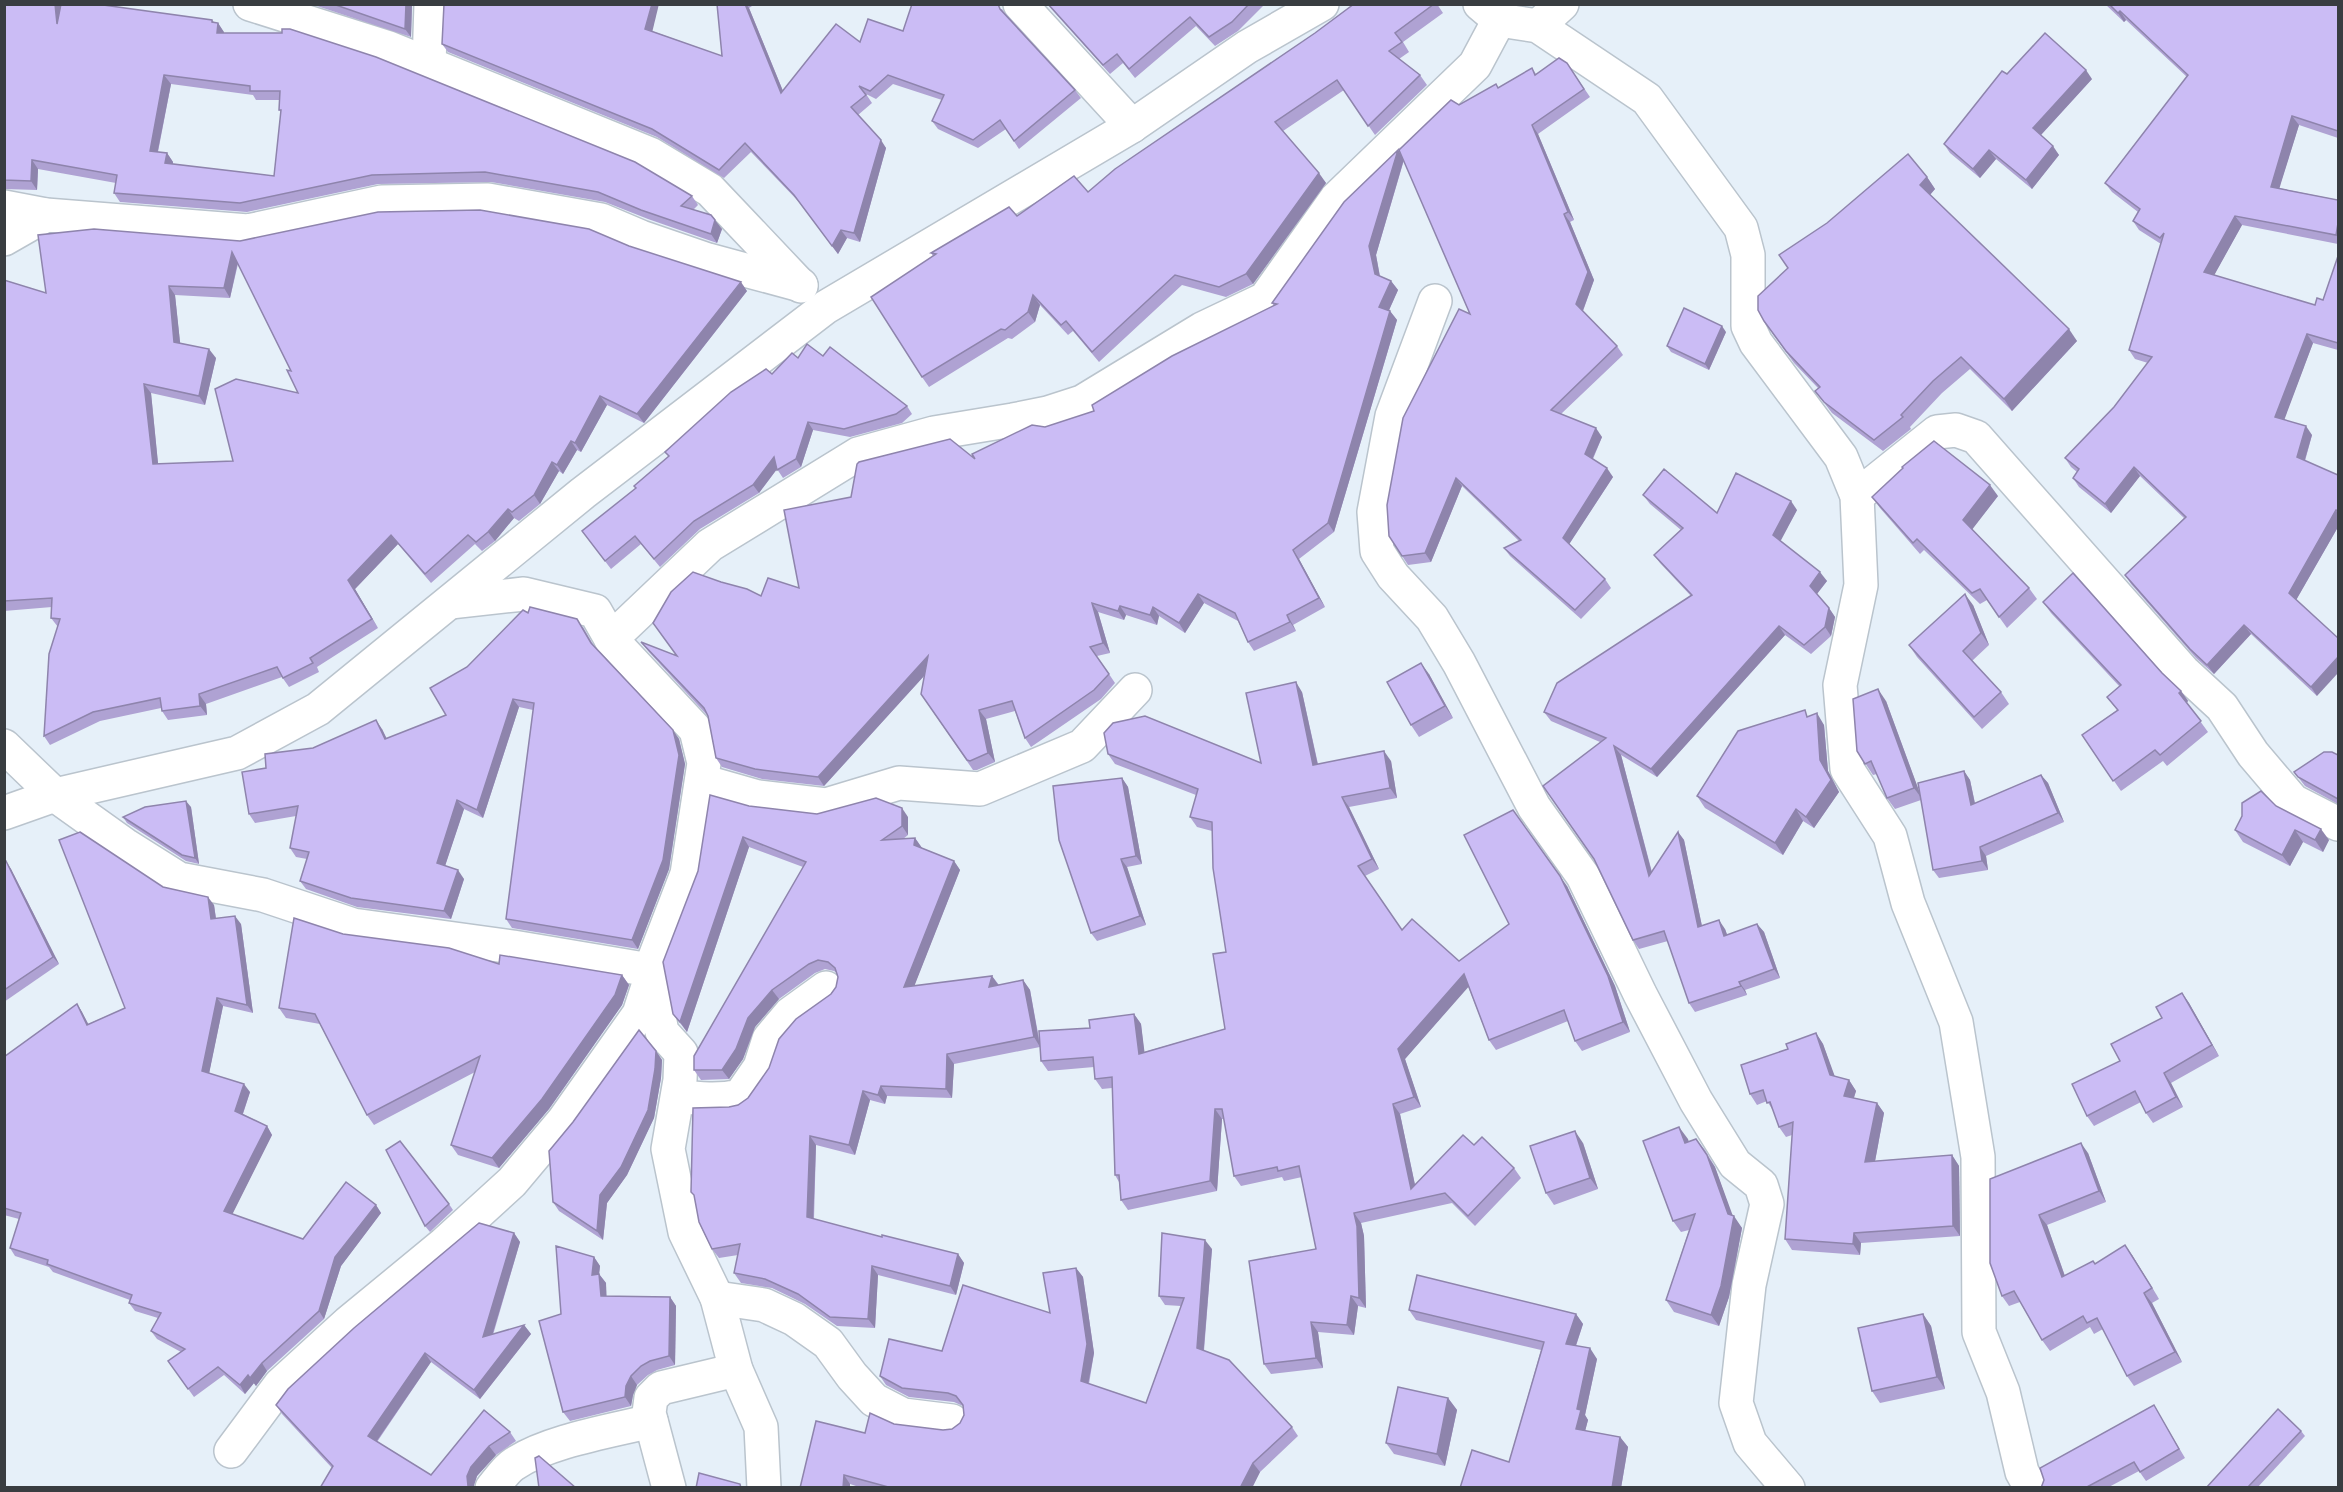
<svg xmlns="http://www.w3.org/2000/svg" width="2343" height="1492" viewBox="0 0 2343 1492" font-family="Merriweather,serif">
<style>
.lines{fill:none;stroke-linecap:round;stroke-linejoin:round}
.minor-casing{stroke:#bac4cd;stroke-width:36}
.minor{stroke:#fff;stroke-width:33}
.wall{fill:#afa2d3;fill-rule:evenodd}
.shaded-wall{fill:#8e84ac}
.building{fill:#cbbcf5;stroke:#8e84ac;stroke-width:1.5;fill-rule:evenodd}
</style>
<rect width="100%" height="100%" fill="#e6f0f9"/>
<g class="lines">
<defs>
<g id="minor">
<polyline points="250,4 389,48 650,154 710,190 801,286"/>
<polyline points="1020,4 1132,126"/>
<polyline points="1499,20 1538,26 1647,99 1741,228 1748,255 1748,326 1756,343 1841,457 1857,496 1861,585 1840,685 1847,769 1890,836 1908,903 1956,1022 1978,1157 1979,1332 2003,1392 2022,1472 2031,1488"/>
<polyline points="1538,26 1562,4"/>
<polyline points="429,64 431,4"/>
<polyline points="4,207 46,215 248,231 382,202 488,200 601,220 641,237 708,260 801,285"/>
<polyline points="4,239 46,215"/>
<polyline points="1435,301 1392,416 1374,512 1377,551 1393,576 1432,618 1459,663 1534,807 1583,876 1640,994 1696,1101 1735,1164 1761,1185 1767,1204 1749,1285 1736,1403 1750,1443 1788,1488"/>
<polyline points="1857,496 1937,432 1956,430 1976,437 2183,671 2222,707 2253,754 2293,801 2338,824"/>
<polyline points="450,602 524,594 595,611 611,639 696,730 704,763 687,874 650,970 662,1032 681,1053 680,1080 668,1149 685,1232 717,1298 736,1370 761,1427 764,1488"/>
<polyline points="611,639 710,545 858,454 934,433 1013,420 1048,413 1082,402 1202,329 1265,299 1336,199 1475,65 1499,20 1480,4"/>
<polyline points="4,746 55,795 125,845 179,879 263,895 353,925 513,947 650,970"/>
<polyline points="702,781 758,797 826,805 899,783 980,789 1082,746 1135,690"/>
<polyline points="4,813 55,795 237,753 318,709 583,493 826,307 1132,126 1247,47 1322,4"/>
<path d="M678 1096C700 1099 718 1101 740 1096L760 1067 769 1039 790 1014 826 988"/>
<polyline points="717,1298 764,1305 794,1319 828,1343 852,1376 874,1400 903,1415 952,1421"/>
<polyline points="231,1451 280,1385 348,1323 444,1244 512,1182 564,1120 639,1014 651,977"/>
<path d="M492 1488C499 1480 506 1469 514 1464 548 1441 611 1431 651 1421"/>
<polyline points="669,1488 649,1413 651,1398 661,1388 736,1370"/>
</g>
</defs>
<use href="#minor" class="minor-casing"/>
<use href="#minor" class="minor"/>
</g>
<g class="wall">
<path d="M4 4H61V7L102 5 218 23 224 33 692 196 698 205 693 210 722 229 717 243 648 219 605 202 491 182 378 184 247 212 120 202 114 193 116 183 38 169 37 190 4 189ZM171 84 253 95 256 100H279V110L281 112 274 176 173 164V162L167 153 158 152Z"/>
<polygon points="412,4 411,37 314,5"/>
<polygon points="717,4 755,4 749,8 783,91 860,42 903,31 1002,9 1004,12 1075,90 1081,98 1019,149 1006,129 978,148 938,129 932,121 942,100 893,84 876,99 866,94 872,103 858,115 886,148 860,242 847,238 838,254 800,203 751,152 724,178 657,137 448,52 442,44 652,31 722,56"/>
<polygon points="1047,4 1265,4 1238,31 1215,46 1196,26 1135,78 1123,63 1110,74"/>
<polygon points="1354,4 1437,4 1443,13 1403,42 1409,52 1399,59 1420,75 1427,85 1375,135 1344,90 1283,131 1326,183 1253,284 1226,297 1182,285 1099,362 1073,331 1068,335 1040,305 1035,322 1012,339 1008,338 929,387 922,377 933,256 931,253 1017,216 1088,192 1315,33"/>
<polygon points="2105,4 2338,4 2338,138 2299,125 2279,188 2338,200 2338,244 2242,225 2214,275 2315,305 2323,300 2338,256 2338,350 2313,343 2284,419 2312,435 2305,461 2338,475 2338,527 2296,600 2317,696 2251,634 2214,674 2196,658 2131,584 2125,575 2184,518 2140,476 2111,513 2079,487 2073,478 2077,472 2071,467 2065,458 2114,407 2148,363 2135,359 2129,350 2161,244 2139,230 2133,221 2138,212 2112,192 2105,183 2187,77 2126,20 2124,22"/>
<polygon points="1567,63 1590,97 1538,134 1574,220 1570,222 1594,280 1583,311 1617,346 1623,355 1561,414 1602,437 1593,459 1613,477 1569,544 1605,579 1611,588 1581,619 1510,556 1504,548 1519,541 1462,486 1431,562 1408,565 1389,536 1470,314 1404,160 1376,255 1380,276 1391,281 1398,290 1389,310 1397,320 1334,532 1299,559 1325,607 1293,625 1296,631 1254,651 1248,642 1238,621 1204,603 1185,633 1159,616 1157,625 1126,615 1124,620 1098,612 1110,653 1097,656 1115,683 1101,699 1031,747 1025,738 1015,711 986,719 995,762 977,770 973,770 921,694 924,676 824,786 762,779 722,767 716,758 708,716 706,714 648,651 641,642 676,656 721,582 761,596 799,588 851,497 975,459 1045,427 1094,411 1274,306 1272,303 1398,150 1402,156 1459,105 1498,88 1532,68 1536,74"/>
<polygon points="2007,74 2092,79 2041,135 2059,155 2032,189 1996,159 1980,178 1950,153 1944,144"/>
<polygon points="1927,177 1935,189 1930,195 2077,341 2012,411 1970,369 1942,393 1910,427 1911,429 1883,451 1832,413 1815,391 1818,388 1794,363 1772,333"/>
<path d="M240 241 629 246 747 291 644 423 607 405 581 452 577 450 563 474 559 471 540 504 519 521 514 518 495 541 482 551 475 544 431 583 398 544 355 589 378 628 317 667 319 672 289 687 282 677 206 704 207 715 168 720 162 711 161 708 100 721 50 745 44 736 58 627 51 618 52 607 4 611V280L46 293ZM238 264 291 371 298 393 233 461 158 464 151 393 205 405 216 358 180 343 175 295 230 298Z"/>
<polygon points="1726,332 1709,370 1671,352 1667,346"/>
<polygon points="823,356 907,406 912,414 902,423 850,437 813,430 801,467 783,478 777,469 759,493 700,529 660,567 641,544 611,569 582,531 636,489 669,457 665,452 772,374 798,358"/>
<polygon points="1643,495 1717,513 1797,510 1780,541 1827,581 1817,594 1829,608 1835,617 1831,636 1811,654 1785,635 1657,777 1621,755 1652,872 1678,832 1684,840 1702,926 1725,929 1727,935 1757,924 1764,932 1780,978 1745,990 1747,995 1695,1012 1689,1003 1668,941 1639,949 1633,940 1594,859 1600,742 1551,721 1544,712 1691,596 1660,563 1654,555 1681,530 1650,504"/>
<polygon points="1998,496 1972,529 2029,588 2037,599 2007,628 1987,600 1980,604 1924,550 1920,554 1880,508 1872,497"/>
<polygon points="2043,602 2162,673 2181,691 2188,701 2187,703 2208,732 2167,766 2163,761 2121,791 2082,735 2117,710 2107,697 2120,687 2051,613"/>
<polygon points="1973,605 1989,645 1972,661 2001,692 2009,704 1982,729 1917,657 1909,645"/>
<polygon points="528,613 583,627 594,646 679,739 685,764 669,869 638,949 512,928 506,919 533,710 519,707 483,818 464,809 445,866 464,879 451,919 357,907 306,889 300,881 307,859 296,857 290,848 296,816 255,823 249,814 266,768 313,748 382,729 387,739 446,715 467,667"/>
<polygon points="1429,674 1453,718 1419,737 1411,725"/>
<polygon points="1302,692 1318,764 1391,761 1397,798 1349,807 1379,869 1365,876 1402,930 1459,961 1567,886 1615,986 1630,1032 1582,1051 1575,1041 1568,1021 1496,1050 1489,1040 1468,986 1405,1059 1421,1107 1400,1114 1415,1185 1474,1145 1514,1168 1521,1178 1475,1226 1452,1203 1361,1223 1364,1236 1366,1308 1358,1306 1354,1335 1318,1332 1323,1368 1271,1374 1264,1364 1316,1249 1302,1177 1284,1181 1282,1177 1241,1186 1234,1176 1224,1119 1222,1119 1217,1191 1128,1210 1121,1200 1119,1182 1115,1175 1112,1088 1102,1089 1095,1079 1094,1067 1048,1071 1041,1061 1040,1047 954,1064 952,1098 887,1096 885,1104 870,1100 855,1155 816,1145 814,1219 882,1237 958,1254 964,1263 956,1295 878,1275 875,1328 837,1326 805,1304 772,1288 741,1283 734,1273 738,1255 719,1258 712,1249 729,1107 738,1105 748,1098 836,987 838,977 837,973 834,971 825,969 815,973 779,999 755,1027 743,1059 729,1079 701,1080 694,1070 803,867 749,847 687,1032 673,1014 749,806 817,814 908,817 908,835 903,839 915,838 922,848 954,861 960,870 914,986 992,976 999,985 1023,980 1030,990 1040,1044 1134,1014 1141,1024 1144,1052 1225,1029 1226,952 1212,831 1197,827 1190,817 1196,795 1115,764 1108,754 1261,763"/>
<polygon points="1886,701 1919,791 1964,771 1970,780 1975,803 2041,775 2048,783 2064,822 1986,856 1988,870 1939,878 1933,870 1921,800 1895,809 1887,798 1877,774 1873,775 1857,751"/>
<polygon points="1809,716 1824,725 1828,771 1839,792 1814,828 1803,821 1783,855 1705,808 1697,796"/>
<polygon points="2338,755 2338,804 2305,786 2294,772"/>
<polygon points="1122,778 1128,787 1142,864 1127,867 1146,925 1097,941 1091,933"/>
<polygon points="2276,806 2329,840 2323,852 2303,842 2290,866 2243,842 2235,830"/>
<polygon points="191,807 199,864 186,861 127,823 123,817"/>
<polygon points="4,862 11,869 59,964 4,1002"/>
<polygon points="163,887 214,905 216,918 241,924 253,1013 223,1006 209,1073 250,1092 243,1114 267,1126 272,1135 232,1214 303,1239 376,1205 381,1213 341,1266 324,1319 267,1371 256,1386 254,1383 245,1394 224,1375 194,1397 168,1361 181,1352 157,1339 151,1331 158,1318 135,1311 129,1303 130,1300 53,1272 49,1267 15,1256 10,1248 19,1219 4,1215 4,1057 77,1004 82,1012 88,1024 125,1008"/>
<polygon points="343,934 499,964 622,975 629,985 622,1005 549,1109 499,1168 458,1155 451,1145 475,1072 374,1125 367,1115 320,1024 286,1018 279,1008"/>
<polygon points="2182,993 2189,1003 2219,1056 2171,1083 2183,1107 2153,1123 2146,1113 2141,1102 2094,1126 2087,1116 2120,1061 2162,1018"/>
<polygon points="1816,1033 1823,1044 1834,1076 1849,1080 1856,1091 1854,1098 1877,1103 1884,1113 1875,1161 1952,1155 1959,1166 1960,1236 1861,1243 1860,1255 1792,1250 1785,1239 1792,1135 1786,1137 1779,1127 1774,1112 1767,1101 1757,1105 1750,1094 1788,1049"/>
<polygon points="656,1051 662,1060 661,1078 654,1118 627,1175 607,1203 603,1240 559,1211 553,1202"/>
<polygon points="1679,1127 1688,1142 1696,1139 1705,1150 1715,1167 1732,1216 1742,1228 1729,1297 1719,1326 1674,1312 1666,1300 1689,1230 1681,1232 1673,1221"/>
<polygon points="1583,1143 1598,1189 1554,1205 1546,1193"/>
<polygon points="2088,1153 2106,1202 2047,1225 2065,1276 2095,1264 2132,1255 2159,1299 2152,1303 2182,1362 2134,1386 2127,1376 2103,1329 2094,1334 2090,1327 2050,1351 2042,1340 2020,1302 2009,1306 2002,1296 1990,1263"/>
<polygon points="449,1204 453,1210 430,1232 425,1226"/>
<polygon points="514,1233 520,1242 493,1335 524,1325 531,1334 480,1399 431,1362 377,1442 431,1475 510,1432 516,1441 496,1455 477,1476 474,1485 474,1488 320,1488 332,1468 282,1414 276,1405"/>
<polygon points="1212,1249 1204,1351 1292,1427 1298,1436 1260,1472 1252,1488 862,1488 850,1484 800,1488 865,1433 894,1424 943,1430 952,1429 960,1423 964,1415 963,1406 954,1402 909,1397 886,1385 880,1376 942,1351 1050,1313 1076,1268 1083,1277 1094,1353 1089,1384 1146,1403 1181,1306 1165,1305 1159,1296"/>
<polygon points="594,1257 600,1266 599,1274 606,1283 606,1296 670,1297 676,1306 675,1365 657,1370 648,1375 637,1385 633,1395 631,1406 570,1421 563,1412 561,1314"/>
<polygon points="1409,1310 1576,1314 1583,1324 1576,1346 1597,1359 1585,1415 1588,1420 1585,1431 1620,1437 1628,1447 1621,1488 1460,1488 1509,1462 1541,1350 1416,1320"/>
<polygon points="1923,1314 1931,1326 1945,1389 1880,1403 1872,1391"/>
<polygon points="1448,1398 1457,1410 1445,1466 1394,1454 1386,1443"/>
<polygon points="2159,1414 2185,1458 2146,1481 2139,1471 2107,1488 2041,1488"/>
<polygon points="2301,1431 2305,1436 2257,1488 2206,1488"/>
</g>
<g class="shaded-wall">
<polygon points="55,4 61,4 64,33 57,24"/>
<polygon points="406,4 412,4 411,37 405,29"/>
<polygon points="652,4 659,4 651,37 645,29"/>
<polygon points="745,4 746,4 749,8 787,101 781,93"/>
<polygon points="2120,11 2126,20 2124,22 2118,13"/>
<polygon points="212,20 218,27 218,23 224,32 223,42 217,33 212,22"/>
<polygon points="2086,70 2092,79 2039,137 2033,128"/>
<polygon points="164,75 171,84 156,160 150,151"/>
<polygon points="2292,116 2299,125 2277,196 2271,187"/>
<polygon points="1532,125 1538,134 1574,220 1568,212"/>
<polygon points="881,140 886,148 860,242 854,233"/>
<polygon points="2053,146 2059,155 2032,189 2026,180"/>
<polygon points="1398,150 1404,159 1376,255 1381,283 1375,274 1369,246"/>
<polygon points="1989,150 1996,159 1980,178 1973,169"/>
<polygon points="167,153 173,162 172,172 165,163"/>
<polygon points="32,160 38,169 37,190 31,181"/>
<polygon points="1319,173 1326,183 1253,284 1246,274"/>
<polygon points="1927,177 1935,189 1928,197 1920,185"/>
<polygon points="1564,214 1570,222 1594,280 1582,313 1576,304"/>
<polygon points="2235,216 2242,225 2211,281 2204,272"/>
<polygon points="715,220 722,229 717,243 711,234"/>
<polygon points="2338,223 2338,238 2336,235"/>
<polygon points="841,230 847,238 838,254 832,246"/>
<polygon points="232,252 238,261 230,298 224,288"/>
<polygon points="1391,281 1398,290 1386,317 1379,307"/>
<polygon points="741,282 747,291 644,423 637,414"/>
<polygon points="169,286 175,295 181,351 174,342"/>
<polygon points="1033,295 1040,305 1035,322 1028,312"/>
<polygon points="1390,311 1397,320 1334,532 1328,523"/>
<polygon points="1722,326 1726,332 1709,370 1705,364"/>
<polygon points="2069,329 2077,341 2012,411 2004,399"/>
<polygon points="2307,334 2313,343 2282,426 2275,417"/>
<polygon points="209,349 216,358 205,405 199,396"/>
<polygon points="144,384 151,393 159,473 153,464"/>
<polygon points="600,396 607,405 581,452 575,443"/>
<polygon points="808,422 813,430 801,467 796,459"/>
<polygon points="2306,426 2312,435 2303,466 2297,457"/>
<polygon points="1596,428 1602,437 1591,462 1585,454"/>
<polygon points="571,441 577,450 563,474 557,465"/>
<polygon points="774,457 780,465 759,493 753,485"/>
<polygon points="552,462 559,471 540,504 534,495"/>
<polygon points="2134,467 2140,476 2111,513 2105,504"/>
<polygon points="1607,468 1613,477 1568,546 1563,538"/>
<polygon points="1456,478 1462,486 1431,562 1425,553"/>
<polygon points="1990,485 1998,496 1971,531 1963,520"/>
<polygon points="1791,501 1797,510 1779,544 1773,535"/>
<polygon points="508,509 514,518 495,541 488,532"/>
<polygon points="2336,510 2338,514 2338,527 2295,602 2289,593"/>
<polygon points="391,535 398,544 355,589 378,628 348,580"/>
<polygon points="1293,550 1299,559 1325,607 1319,598"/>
<polygon points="1820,572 1827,581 1816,595 1810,586"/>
<polygon points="1198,594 1204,603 1185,633 1179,623"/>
<polygon points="1965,594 1973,605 1989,645 1981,633"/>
<polygon points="1092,603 1098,612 1110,653 1103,643"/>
<polygon points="1120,606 1126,615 1124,620 1118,611"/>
<polygon points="1153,607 1159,616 1157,625 1150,615"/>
<polygon points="1829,608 1835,617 1831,636 1825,627"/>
<polygon points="1287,615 1293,625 1296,631 1290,622"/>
<polygon points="2244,625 2251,634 2214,674 2207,665"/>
<polygon points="1779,626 1785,635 1657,777 1651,769"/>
<polygon points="928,656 934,665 824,786 818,777"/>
<polygon points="2338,657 2338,673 2317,696 2311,687"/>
<polygon points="1421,663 1429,674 1453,718 1445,706"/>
<polygon points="1296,682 1302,692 1320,775 1313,765"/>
<polygon points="1878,689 1886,701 1922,799 1914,788"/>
<polygon points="2181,691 2188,701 2186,703 2179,693"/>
<polygon points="199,694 206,704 207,715 200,706"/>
<polygon points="513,699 519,707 483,818 477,810"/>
<polygon points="979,710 986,719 995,762 988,753"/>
<polygon points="1817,713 1824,725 1828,771 1839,792 1814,828 1806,817 1820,760"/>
<polygon points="376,720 382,729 391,748 385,739"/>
<polygon points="673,730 679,739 685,764 669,869 638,949 632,940"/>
<polygon points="1614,746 1621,755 1655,885 1649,876"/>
<polygon points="1384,751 1391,761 1397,798 1390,788"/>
<polygon points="1964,771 1970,780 1977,814 1971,805"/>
<polygon points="2041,775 2048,783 2064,822 2058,813"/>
<polygon points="1122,778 1128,787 1142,864 1136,856"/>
<polygon points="1342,797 1349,807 1379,869 1372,859"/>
<polygon points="457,800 464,809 443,872 437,863"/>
<polygon points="186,801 191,807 199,864 195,858"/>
<polygon points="902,808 908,817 908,835 902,826"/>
<polygon points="1796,809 1803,821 1783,855 1775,843"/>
<polygon points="2321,829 2329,840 2323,852 2315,840"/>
<polygon points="2295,830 2303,842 2290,866 2282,855"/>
<polygon points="1678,832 1684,840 1704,936 1698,927"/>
<polygon points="743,837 749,847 687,1032 680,1022"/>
<polygon points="915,838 922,848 921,854 914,845"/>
<polygon points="1980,847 1986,856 1988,870 1982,861"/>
<polygon points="1121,859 1127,867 1146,925 1140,916"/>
<polygon points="6,861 11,869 59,964 53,957"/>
<polygon points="954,861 960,870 910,997 904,987"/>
<polygon points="458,870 464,879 451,919 444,911"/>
<polygon points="1560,876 1567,886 1615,986 1630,1032 1623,1022"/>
<polygon points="208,897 214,905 217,927 211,919"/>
<polygon points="235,916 241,924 253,1013 247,1005"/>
<polygon points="1719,920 1725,929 1731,945 1724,936"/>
<polygon points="1757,924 1764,932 1780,978 1774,969"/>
<polygon points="1464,974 1471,984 1405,1059 1421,1107 1414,1097 1398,1049"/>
<polygon points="622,975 629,985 622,1005 549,1109 499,1168 492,1158"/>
<polygon points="992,976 999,986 989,987"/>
<polygon points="1023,980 1030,990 1040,1047 1034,1037"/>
<polygon points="1739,982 1745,990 1747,995 1741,986"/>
<polygon points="772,990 779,999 755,1027 743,1059 729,1079 722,1070 748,1018"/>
<polygon points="2182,993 2189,1003 2219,1056 2212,1045"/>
<polygon points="217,998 223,1006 208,1079 202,1071"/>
<polygon points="77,1004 82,1012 93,1033 87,1025"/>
<polygon points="1134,1014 1141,1024 1146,1064 1139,1054"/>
<polygon points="1816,1033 1823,1044 1838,1085 1830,1075"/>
<polygon points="656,1051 662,1060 661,1078 654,1118 627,1175 607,1203 603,1240 597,1231 600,1195"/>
<polygon points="947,1054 954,1064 952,1098 946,1089"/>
<polygon points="2164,1073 2171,1083 2183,1107 2176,1097"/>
<polygon points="1849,1080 1856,1091 1851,1106 1844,1096"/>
<polygon points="244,1084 250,1092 241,1119 235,1111"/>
<polygon points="881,1086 887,1096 885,1104 878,1095"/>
<polygon points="863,1091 870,1100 855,1155 849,1145"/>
<polygon points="1877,1103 1884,1113 1873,1172 1865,1162"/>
<polygon points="1393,1104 1400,1114 1418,1199 1411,1189"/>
<polygon points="1215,1109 1222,1119 1217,1191 1210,1181"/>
<polygon points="267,1126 272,1135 230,1219 224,1211"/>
<polygon points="1679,1127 1688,1139 1693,1154 1685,1143"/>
<polygon points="1575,1131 1583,1143 1598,1189 1590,1178"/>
<polygon points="810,1136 816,1145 813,1226 807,1217"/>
<polygon points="1696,1139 1715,1167 1734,1219 1734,1216 1742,1228 1729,1297 1719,1326 1711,1315 1728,1214"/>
<polygon points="2081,1143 2088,1153 2106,1202 2099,1191"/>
<polygon points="1952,1155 1959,1166 1960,1236 1953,1226"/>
<polygon points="376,1205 381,1213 341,1266 324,1319 319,1311 335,1257"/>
<polygon points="1354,1213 1361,1223 1364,1236 1366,1308 1359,1298"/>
<polygon points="2039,1215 2047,1225 2069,1288 2062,1277"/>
<polygon points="514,1233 520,1242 489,1346 483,1337"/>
<polygon points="1854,1233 1861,1243 1860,1255 1853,1244"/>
<polygon points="1205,1240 1212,1249 1203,1358 1197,1348"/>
<polygon points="2125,1245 2132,1255 2159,1299 2152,1288"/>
<polygon points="958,1254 964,1263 956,1295 950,1286"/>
<polygon points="594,1257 600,1266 598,1284 592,1275"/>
<polygon points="872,1266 878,1275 875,1328 868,1319"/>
<polygon points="1076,1268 1083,1277 1094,1353 1087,1390 1081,1381"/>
<polygon points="599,1274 606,1283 607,1305 601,1296"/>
<polygon points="2144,1293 2152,1303 2182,1362 2175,1352"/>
<polygon points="1351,1296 1358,1306 1354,1335 1347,1325"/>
<polygon points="670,1297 676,1306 675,1365 669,1356"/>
<polygon points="1576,1314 1583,1324 1573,1354 1566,1344"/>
<polygon points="1923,1314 1931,1326 1945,1389 1937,1377"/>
<polygon points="1311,1322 1318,1332 1323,1368 1316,1358"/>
<polygon points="524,1325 531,1334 480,1399 474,1390"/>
<polygon points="1590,1348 1597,1359 1585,1415 1588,1420 1583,1439 1576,1429 1577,1409"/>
<polygon points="425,1353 431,1362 374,1445 368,1436"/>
<polygon points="262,1363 267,1371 256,1386 250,1378"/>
<polygon points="248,1375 254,1383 245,1394 240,1385"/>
<polygon points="631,1376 637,1385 633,1395 631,1406 625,1397 626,1386"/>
<polygon points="1448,1398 1457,1410 1445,1466 1437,1454"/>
<polygon points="1620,1437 1628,1447 1621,1488 1612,1488"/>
<polygon points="489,1446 496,1455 477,1476 474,1485 474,1488 467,1488 467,1476 471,1467"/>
<polygon points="1253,1463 1260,1472 1252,1488 1240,1488"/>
<polygon points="844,1475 850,1484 850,1488 843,1488"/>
</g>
<g class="building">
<path d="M4 4H55L57 24 61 4H96L212 20V22L218 23 217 33H282V29H290L376 57 635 162 692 196 681 206 711 215 715 220 711 234 641 210 598 192 485 172 372 175 240 203 114 193 117 175 32 160 31 181 4 180ZM164 75 250 86V91H280L279 110H281L274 176 165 163 167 153 150 151Z"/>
<polygon points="333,4 406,4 405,29"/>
<polygon points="444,4 652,4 645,29 722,56 717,4 745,4 781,93 836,24 860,42 868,19 903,31 912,4 998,4 1000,9 1075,90 1014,141 1000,120 973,140 932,121 944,95 888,75 870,91 859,86 866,95 851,107 881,140 854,233 841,230 832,246 794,195 745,143 719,170 652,129 442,44"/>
<polygon points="1048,4 1249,4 1232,22 1209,37 1190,17 1129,69 1117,54 1103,65"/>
<polygon points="1354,4 1434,4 1395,33 1402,42 1389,51 1420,75 1368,126 1337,80 1275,122 1319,173 1246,274 1219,287 1175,275 1092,352 1066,321 1061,325 1033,295 1028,312 1005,330 1001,329 922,377 871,297 936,254 931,253 1009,207 1017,216 1074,176 1088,192 1115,169 1315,33"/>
<polygon points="2109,4 2338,4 2338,131 2292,116 2271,187 2338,200 2338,223 2336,235 2235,216 2204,272 2315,305 2317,298 2323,300 2338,256 2338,343 2307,334 2275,417 2306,426 2297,457 2338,475 2338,511 2336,510 2289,593 2338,638 2338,657 2311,687 2244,625 2207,665 2190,649 2125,575 2186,517 2134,467 2105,504 2073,478 2079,469 2065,458 2114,407 2152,357 2129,350 2164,233 2160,238 2133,221 2140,209 2105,183 2188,75 2120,11 2118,13"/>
<polygon points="2045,33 2086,70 2033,128 2053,146 2026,180 1989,150 1973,169 1944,144 2002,71 2007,74"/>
<polygon points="1559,58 1567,63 1584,89 1532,125 1568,212 1564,214 1588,272 1576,304 1617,346 1551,410 1596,428 1585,454 1607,468 1563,538 1605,579 1575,610 1504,548 1521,540 1456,478 1425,553 1402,556 1389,536 1387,505 1403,418 1459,309 1470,314 1399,150 1451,100 1459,105 1496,84 1498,88 1532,68 1535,75"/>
<polygon points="1398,150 1369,246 1375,274 1391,281 1379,307 1390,311 1328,523 1293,550 1319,598 1287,615 1290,622 1248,642 1235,613 1198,594 1179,623 1153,607 1150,615 1120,606 1118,611 1092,603 1103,643 1090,647 1109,674 1094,690 1025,738 1012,701 979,710 988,753 970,761 967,760 921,694 928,656 818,777 755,769 716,758 708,716 704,708 641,642 677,656 653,623 671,592 693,572 721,582 747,589 761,596 768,578 799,588 784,510 851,497 857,464 859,462 950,439 975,459 972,454 1032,425 1045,427 1094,411 1092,405 1172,356 1277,304 1272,303 1344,202"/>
<polygon points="1908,154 1927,177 1920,185 2069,329 2004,399 1961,357 1933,381 1901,415 1903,417 1874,440 1824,402 1815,391 1820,387 1786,351 1764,321 1758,310 1758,296 1788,268 1779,255 1827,223"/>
<path d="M480 210 589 229 629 246 741 282 637 414 600 396 575 443 571 441 557 465 552 462 534 495 512 512 508 509 488 532 476 542 468 535 425 574 391 535 348 580 372 619 310 658 313 663 283 678 277 667 199 694 200 706 162 711 160 698 93 712 44 736 49 654 60 619 51 618 52 598 4 601V280L46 293 38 235 94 229 240 241 378 212ZM232 252 291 371 287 370 298 393 236 379 215 389 233 461 153 464 144 384 199 396 209 349 174 342 169 286 224 288Z"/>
<polygon points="1684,308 1722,326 1705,364 1667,346"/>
<polygon points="807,344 823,356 830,347 907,406 896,414 844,429 808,422 796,459 777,470 774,457 753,485 694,521 654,559 635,536 605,561 582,531 636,488 634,486 669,456 665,452 731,392 766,369 772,374 792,353 798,358"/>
<polygon points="1934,441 1990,485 1963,520 2029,588 1999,617 1980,589 1972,593 1917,539 1913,543 1872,497 1903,468 1902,467"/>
<polygon points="1664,469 1717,513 1736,473 1791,501 1773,535 1820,572 1810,586 1829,608 1825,627 1804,645 1779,626 1651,769 1614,746 1649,876 1678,832 1698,927 1719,920 1724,936 1757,924 1774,969 1739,982 1741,986 1689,1003 1664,931 1633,940 1594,859 1543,786 1606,738 1544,712 1557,683 1692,595 1654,555 1683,528 1643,495"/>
<polygon points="2073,573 2162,673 2181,691 2179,693 2201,721 2160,755 2155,750 2113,781 2082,735 2118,710 2107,697 2121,685 2043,602"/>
<polygon points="1965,594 1981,633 1963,651 2001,692 1974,717 1909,645"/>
<polygon points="530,607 577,619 591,643 673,730 679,755 663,860 632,940 506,919 534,703 513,699 477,810 457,800 437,863 458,870 444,911 351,898 300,881 309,852 290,848 298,806 249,814 242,772 266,768 265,754 313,748 376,720 385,739 446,715 430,688 467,667 523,610 528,613"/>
<polygon points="1421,663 1445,706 1411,725 1387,682"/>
<polygon points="1296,682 1313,765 1384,751 1390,788 1342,797 1372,859 1358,866 1402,930 1412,919 1459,961 1509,924 1464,835 1513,810 1560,876 1608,976 1623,1022 1575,1041 1564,1010 1489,1040 1464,974 1398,1049 1414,1097 1393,1104 1411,1189 1463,1135 1474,1145 1482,1137 1514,1168 1468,1216 1445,1193 1354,1213 1357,1226 1359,1298 1351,1296 1347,1325 1311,1322 1316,1358 1264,1364 1249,1261 1316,1249 1299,1166 1278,1171 1277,1167 1234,1176 1222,1109 1215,1109 1210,1181 1121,1200 1119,1175 1115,1175 1112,1077 1095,1079 1093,1057 1041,1061 1039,1031 1090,1028 1089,1020 1134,1014 1139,1054 1225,1029 1213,954 1226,952 1213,868 1212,822 1190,817 1198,789 1108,754 1104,733 1113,723 1145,716 1261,763 1246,693"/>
<polygon points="1878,689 1914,788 1887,798 1871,761 1865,764 1857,751 1853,699"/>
<polygon points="1805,710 1807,717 1817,713 1820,760 1831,780 1806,817 1796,809 1775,843 1697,796 1738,731"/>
<polygon points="2324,752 2332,752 2338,755 2338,799 2298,777 2294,772"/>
<polygon points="1964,771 1971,805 2041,775 2058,813 1980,847 1982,861 1933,870 1918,783"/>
<polygon points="1122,778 1136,856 1121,859 1140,916 1091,933 1059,840 1053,786"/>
<polygon points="2261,791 2276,806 2321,829 2315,840 2295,830 2282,855 2235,830 2242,816 2242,803"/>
<polygon points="710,795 749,806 817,814 876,798 902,808 902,826 882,840 915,838 914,845 954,861 904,987 992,976 989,987 1023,980 1034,1037 947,1054 946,1089 881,1086 878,1095 863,1091 849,1145 810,1136 807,1217 882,1237 882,1235 958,1254 950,1286 872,1266 868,1319 830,1317 798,1294 765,1279 734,1273 740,1244 712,1249 699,1222 694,1195 691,1192 693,1108 729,1107 738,1105 748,1098 769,1068 779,1039 796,1019 831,994 836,987 838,977 835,968 828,962 818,960 809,964 772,990 748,1018 736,1049 722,1070 694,1070 694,1056 806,862 743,837 680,1022 673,1014 663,962 698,871"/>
<polygon points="186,801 195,858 182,855 123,817 145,807"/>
<polygon points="80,832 163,887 208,897 211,919 235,916 247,1005 217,998 202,1071 244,1084 235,1111 267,1126 224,1211 303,1239 346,1182 376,1205 335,1257 319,1311 262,1363 250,1378 248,1375 240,1385 218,1367 188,1389 168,1361 185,1349 151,1331 161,1313 129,1303 132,1295 47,1264 48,1260 10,1248 21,1213 4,1208 4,1057 77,1004 87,1025 125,1008 59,840"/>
<polygon points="6,861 53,957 4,990 4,862"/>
<polygon points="294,918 343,934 449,948 499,964 500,955 622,975 615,995 542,1099 492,1158 451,1145 480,1056 367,1115 315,1014 279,1008"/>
<polygon points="2182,993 2212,1045 2164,1073 2176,1097 2146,1113 2135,1091 2087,1116 2072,1084 2120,1061 2111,1044 2162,1018 2156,1007"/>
<polygon points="639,1030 656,1051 655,1069 648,1110 621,1167 600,1195 597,1231 553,1202 549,1151 573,1122"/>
<polygon points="1816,1033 1830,1075 1849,1080 1844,1096 1877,1103 1865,1162 1952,1155 1953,1226 1854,1233 1853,1244 1785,1239 1793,1122 1779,1127 1770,1102 1767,1103 1763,1090 1750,1094 1741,1065 1788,1049 1786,1044"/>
<polygon points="1679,1127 1685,1143 1696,1139 1707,1155 1728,1214 1734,1216 1721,1286 1711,1315 1666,1300 1695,1214 1673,1221 1643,1141"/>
<polygon points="1575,1131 1590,1178 1546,1193 1530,1146"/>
<polygon points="400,1141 449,1204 425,1226 386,1150"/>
<polygon points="2081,1143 2099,1191 2039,1215 2062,1277 2093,1261 2095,1264 2125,1245 2152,1288 2144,1293 2175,1352 2127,1376 2097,1318 2087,1323 2083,1316 2042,1340 2014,1291 2002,1296 1990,1263 1990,1179"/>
<polygon points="479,1223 514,1233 483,1337 524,1325 474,1390 425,1353 368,1436 431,1475 484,1410 510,1432 489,1446 471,1467 467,1476 468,1486 467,1488 320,1488 333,1466 276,1405 288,1389 354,1328"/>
<polygon points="1162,1233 1205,1240 1197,1348 1229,1360 1292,1427 1253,1463 1240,1488 892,1488 844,1475 843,1488 800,1488 816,1421 865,1433 870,1413 894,1424 943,1430 952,1429 960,1423 964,1415 963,1405 956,1396 948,1393 902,1388 880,1376 889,1339 942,1351 963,1285 1050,1313 1043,1273 1076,1268 1087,1344 1081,1381 1146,1403 1184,1298 1159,1296"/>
<polygon points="556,1246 594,1257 592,1275 599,1274 601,1296 670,1297 669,1356 650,1361 641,1366 631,1376 626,1386 625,1397 563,1412 539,1321 561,1314"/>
<polygon points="1417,1275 1576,1314 1566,1344 1590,1348 1577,1409 1581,1410 1576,1429 1620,1437 1612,1488 1460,1488 1472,1450 1509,1462 1544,1342 1409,1310"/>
<polygon points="1923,1314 1937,1377 1872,1391 1858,1328"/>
<polygon points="1398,1387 1448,1398 1437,1454 1386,1443"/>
<polygon points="2154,1405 2179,1449 2140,1472 2134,1462 2085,1488 2041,1488 2044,1480 2040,1468"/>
<polygon points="2278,1409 2301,1431 2247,1488 2206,1488"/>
<polygon points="539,1456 576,1488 539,1488 535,1458"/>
<polygon points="699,1473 740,1484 741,1488 696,1488"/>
</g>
<rect width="2343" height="1492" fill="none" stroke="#393d41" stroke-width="12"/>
</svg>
